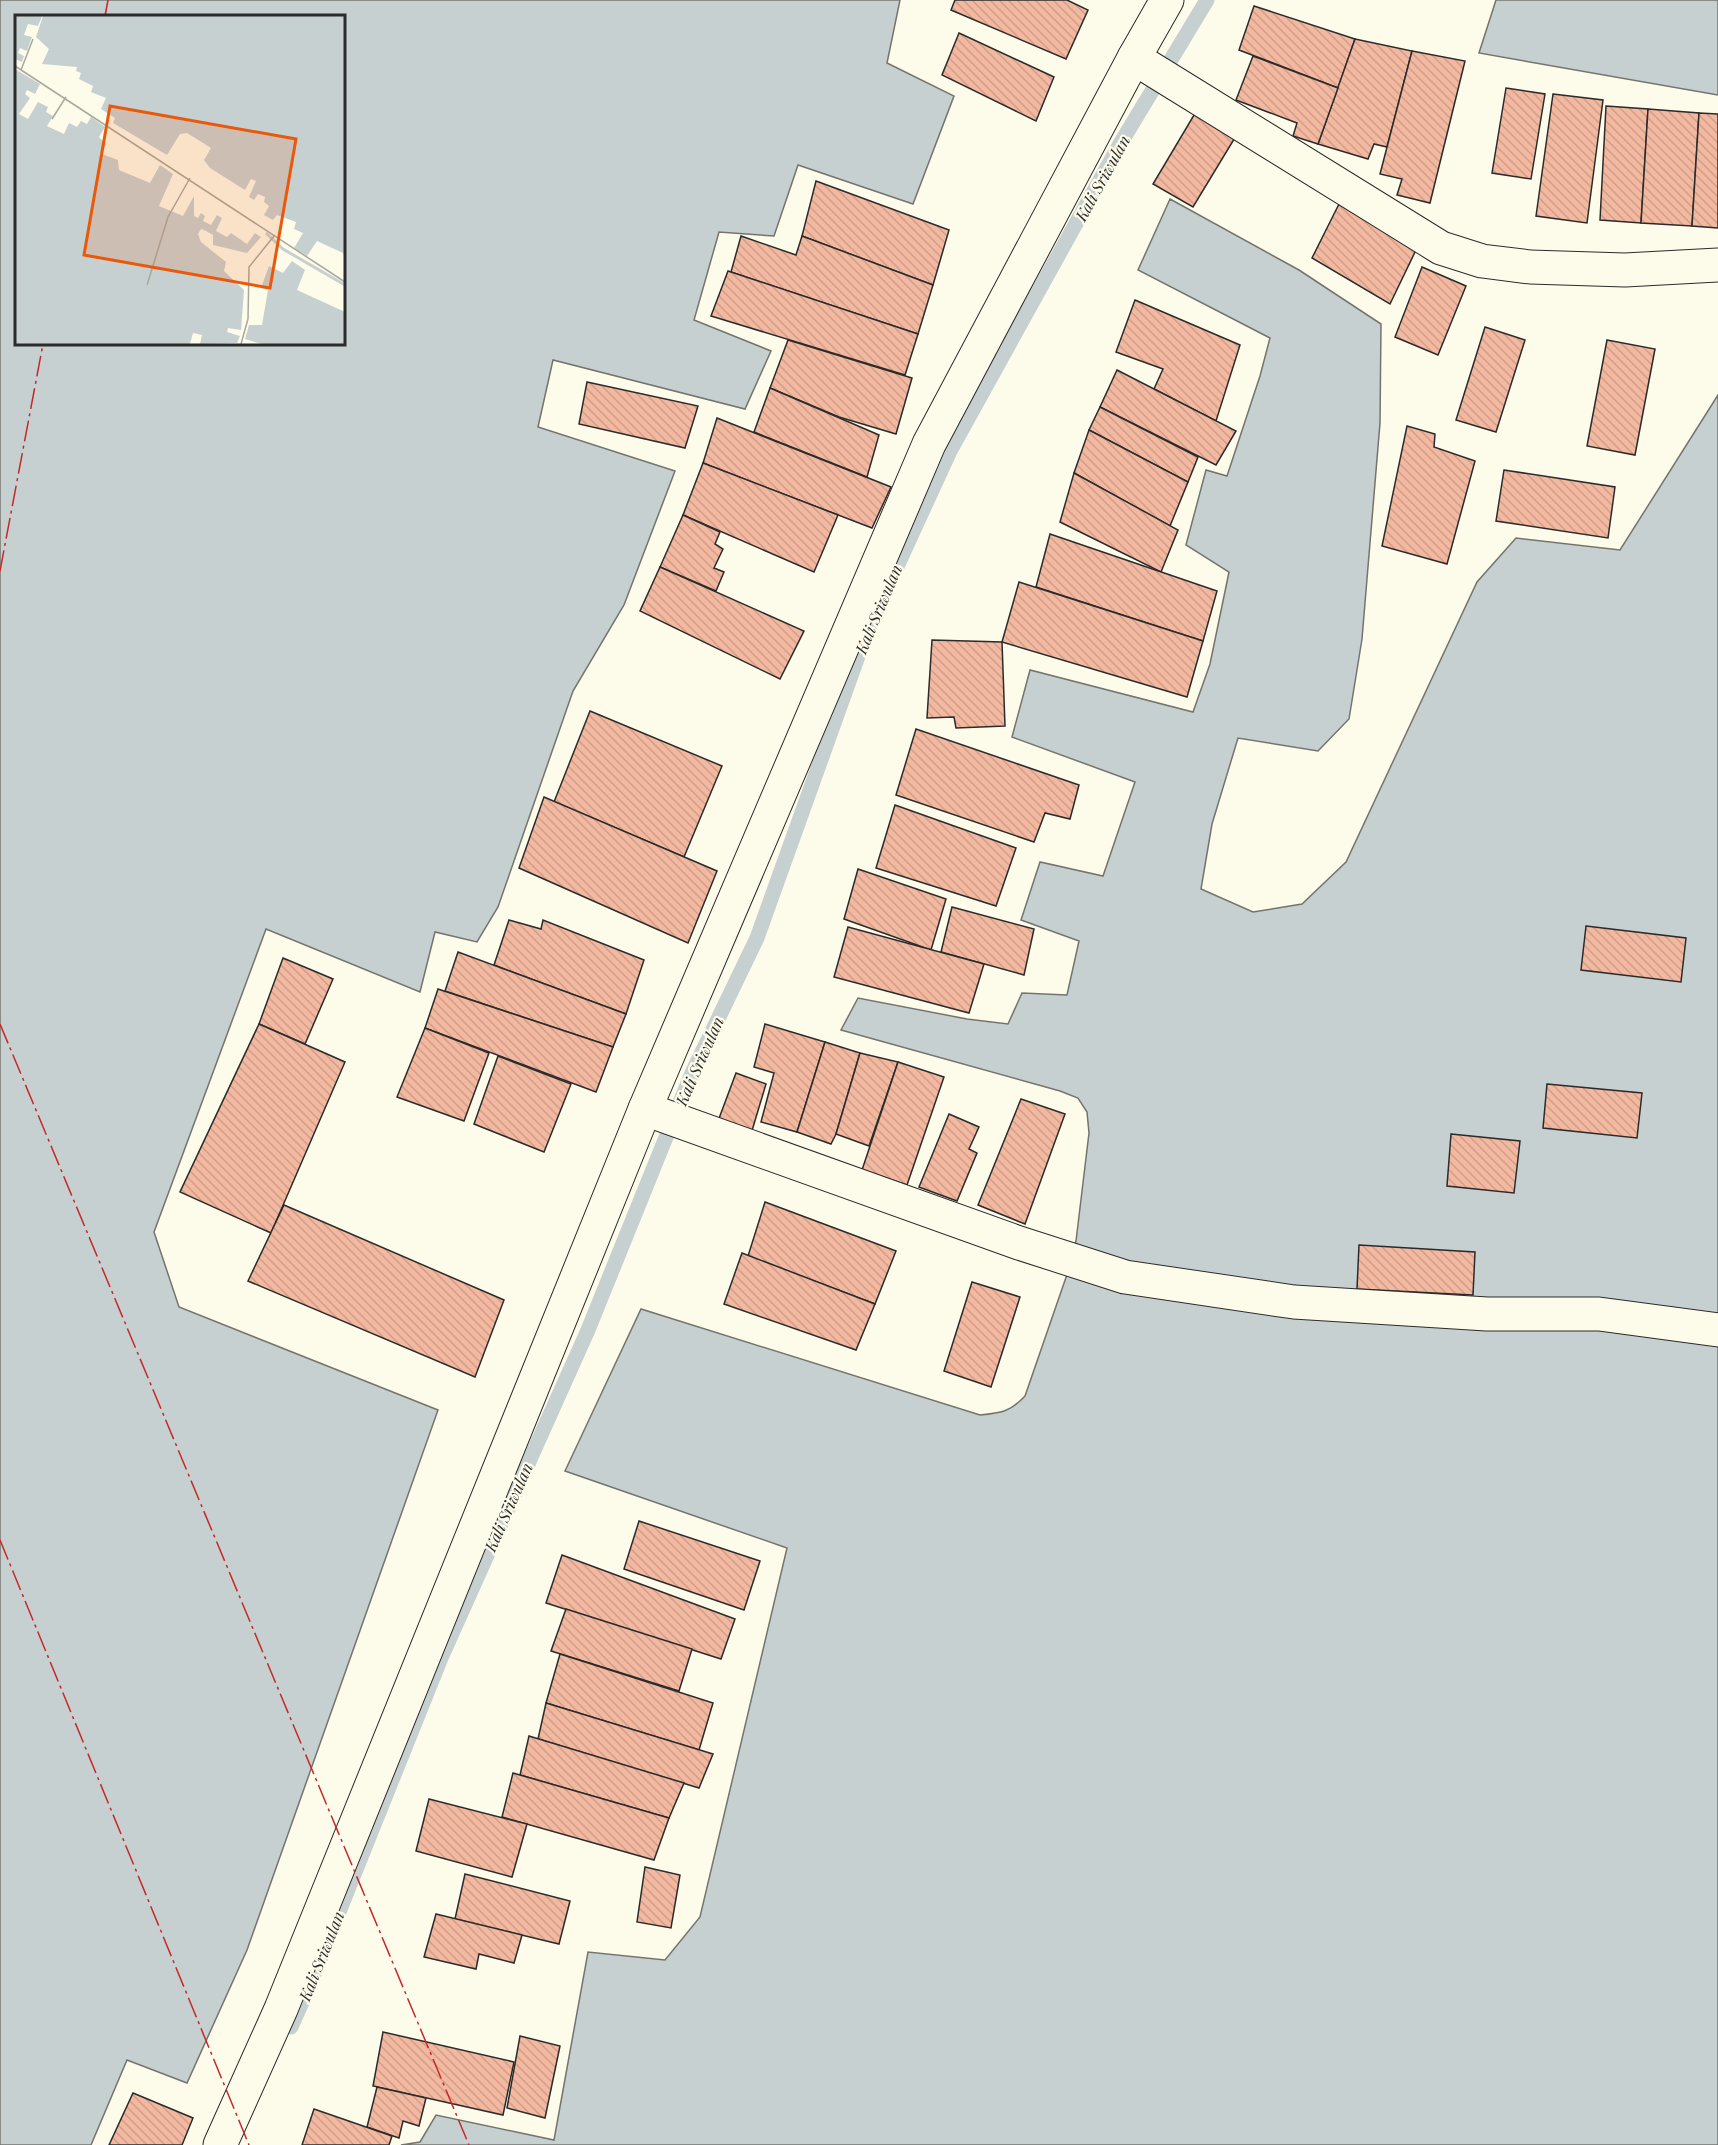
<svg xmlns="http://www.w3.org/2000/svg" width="1718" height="2145" viewBox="0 0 1718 2145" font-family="'Playfair Display',serif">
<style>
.water{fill:#c7d0d0;stroke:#74746e;stroke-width:1.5;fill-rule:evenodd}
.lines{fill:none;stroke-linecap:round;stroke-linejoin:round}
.stream{stroke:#c7d0d0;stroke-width:15}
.building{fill:url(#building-back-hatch);stroke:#2b2b2b;stroke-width:1.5}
.street-casing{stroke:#2b2b2b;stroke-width:35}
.street{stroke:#fdfbea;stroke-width:33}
.power{stroke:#c62828;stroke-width:1.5;stroke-dasharray:21 4.5 3 4.5;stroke-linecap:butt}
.labels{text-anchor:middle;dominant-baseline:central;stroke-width:4.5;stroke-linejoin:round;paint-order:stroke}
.water-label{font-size:16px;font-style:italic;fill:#2b2b2b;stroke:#fdfbea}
.inset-river{fill:none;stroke:#c7d0d0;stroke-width:3}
.inset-road{fill:none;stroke:#a9a89e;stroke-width:1.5}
.view{fill:#e8590c;fill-opacity:0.15;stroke:#e8590c;stroke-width:3}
.inset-edge{fill:none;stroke:#2b2b2b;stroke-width:3}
</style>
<defs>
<pattern id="building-back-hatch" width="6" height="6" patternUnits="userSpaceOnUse" patternTransform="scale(1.5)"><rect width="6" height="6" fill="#f2b8a0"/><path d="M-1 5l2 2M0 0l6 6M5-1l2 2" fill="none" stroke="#d09e8a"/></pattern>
</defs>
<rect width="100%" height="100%" fill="#fdfbea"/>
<g class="water">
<path d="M0 0H900L887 63 954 96 913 204 798 165 774 236 719 232 694 320 771 351 745 409 553 360 538 427 675 471 624 605 573 691 498 907 477 942 435 932 420 992 266 929 154 1232 179 1307 438 1410 247 1950 187 2083 127 2060 91 2145H0ZM16 16H344V344H16Z"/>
<polygon points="1496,0 1718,0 1718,95 1479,53"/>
<path d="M1170 199 1299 270 1381 324 1380 423 1362 639 1349 719 1318 751 1238 738 1212 824 1201 889 1253 912 1302 904 1346 862 1477 582 1516 538 1620 550 1718 395V2145H401L420 2142 436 2115 554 2140 588 1952 665 1960 700 1917 787 1548 565 1471 641 1309 980 1415C1001 1413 1010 1412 1025 1396L1072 1260 1076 1241 1089 1133 1087 1112 1078 1098 1060 1091 841 1030 858 998 967 1019 1008 1024 1022 993 1067 995 1079 941 1021 920 1040 862 1103 876 1135 782 1012 737 1030 670 1193 712 1210 664 1229 572 1186 545 1206 470 1227 476 1260 376 1270 338 1138 270Z"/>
</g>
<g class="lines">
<polyline class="stream" points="291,2027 308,1989 441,1658 588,1330 692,1073 757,938 866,634 950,451 1120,144 1207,0"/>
</g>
<g class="building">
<polygon points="955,0 1067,0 1088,10 1066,59 951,10"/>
<polygon points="1254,6 1355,39 1338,88 1239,50"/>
<polygon points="959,33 1054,77 1036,121 942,75"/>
<polygon points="1355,39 1412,51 1387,147 1374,144 1368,159 1318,144"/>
<polygon points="1412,51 1465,61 1430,203 1397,195 1402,179 1380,174"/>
<polygon points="1253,56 1338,88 1318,144 1293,136 1297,123 1236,100"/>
<polygon points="1506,88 1545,94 1531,179 1492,173"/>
<polygon points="1553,94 1603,100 1587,223 1536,216"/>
<polygon points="1606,106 1648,109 1641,223 1600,220"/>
<polygon points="1648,109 1699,113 1692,226 1641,223"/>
<polygon points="1197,110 1239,131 1193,207 1153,184"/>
<polygon points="1699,113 1718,114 1718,228 1692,226"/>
<polygon points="816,181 949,230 933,285 802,236"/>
<polygon points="1339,204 1416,250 1390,304 1312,258"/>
<polygon points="741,236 796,255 802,236 933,285 918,334 731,272"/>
<polygon points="1422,267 1466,286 1438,355 1395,337"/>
<polygon points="728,271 918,334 905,375 711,316"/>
<polygon points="1135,300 1240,345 1216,421 1154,389 1163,369 1116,352"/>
<polygon points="1485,327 1525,340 1496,432 1456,420"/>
<polygon points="788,340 912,378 896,434 839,417 770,388"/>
<polygon points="1607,340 1655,349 1635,455 1587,446"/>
<polygon points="1117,370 1236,431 1216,465 1100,407"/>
<polygon points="587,382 698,406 685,448 579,424"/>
<polygon points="770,388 879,435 867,477 754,432"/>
<polygon points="1100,407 1198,457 1188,482 1089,430"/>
<polygon points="717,418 891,487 872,528 703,463"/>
<polygon points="1407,426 1435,434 1434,447 1475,461 1447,564 1382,546"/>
<polygon points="1089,430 1188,482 1170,526 1074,473"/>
<polygon points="703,463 838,515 814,572 683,515"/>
<polygon points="1504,470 1615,487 1608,538 1496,521"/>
<polygon points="1074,473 1178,530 1161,572 1060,522"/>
<polygon points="683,515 720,532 715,544 723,549 714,568 724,572 716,591 660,567"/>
<polygon points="1050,534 1217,591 1203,641 1036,587"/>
<polygon points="660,567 804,631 780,679 640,611"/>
<polygon points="1019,582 1203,641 1187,697 1002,642"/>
<polygon points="932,640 1002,642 1005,726 956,728 954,717 927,718"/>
<polygon points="590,711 722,766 684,857 554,802"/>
<polygon points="916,729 1079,785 1070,819 1045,813 1034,842 896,795"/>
<polygon points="544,797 717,871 688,943 519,868"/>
<polygon points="895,805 1016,848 996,906 876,868"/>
<polygon points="858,869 946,899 931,950 844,919"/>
<polygon points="952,907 1034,929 1024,975 941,952"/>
<polygon points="509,920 541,929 543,920 644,960 626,1014 494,965"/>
<polygon points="1586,926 1686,938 1681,982 1581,970"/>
<polygon points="848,927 984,964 969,1013 834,977"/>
<polygon points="458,952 626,1014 613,1047 445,991"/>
<polygon points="283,958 333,979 305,1044 259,1024"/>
<polygon points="438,989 613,1047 596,1092 425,1028"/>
<polygon points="259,1024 345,1062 271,1233 180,1192"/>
<polygon points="765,1024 825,1042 797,1132 761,1122 774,1073 754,1067"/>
<polygon points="425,1028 489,1053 464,1121 397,1097"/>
<polygon points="825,1042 860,1053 836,1134 831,1144 797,1132"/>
<polygon points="860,1053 898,1062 869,1146 836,1134"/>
<polygon points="498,1056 571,1084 544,1152 474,1124"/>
<polygon points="898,1062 944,1077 907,1185 862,1170"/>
<polygon points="736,1073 766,1084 751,1134 718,1121"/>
<polygon points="1547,1084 1642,1093 1637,1138 1543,1128"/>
<polygon points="1021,1099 1065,1114 1025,1224 978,1205"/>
<polygon points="949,1114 979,1127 969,1149 977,1153 957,1201 919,1187"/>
<polygon points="1451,1134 1520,1141 1514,1193 1447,1186"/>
<polygon points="765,1202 896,1251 875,1304 748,1256"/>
<polygon points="284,1205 504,1300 475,1377 248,1281"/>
<polygon points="1359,1245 1475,1252 1473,1295 1357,1289"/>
<polygon points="742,1253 875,1304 856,1350 724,1304"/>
<polygon points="972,1282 1020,1297 991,1387 944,1371"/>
<polygon points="639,1521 760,1561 744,1610 624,1569"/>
<polygon points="562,1555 735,1619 721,1659 546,1603"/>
<polygon points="566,1609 692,1649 679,1691 551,1651"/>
<polygon points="560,1654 713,1703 699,1750 546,1703"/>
<polygon points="546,1703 713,1754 699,1788 538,1739"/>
<polygon points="529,1736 684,1783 669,1818 520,1775"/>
<polygon points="513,1773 669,1818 654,1860 502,1817"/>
<polygon points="429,1799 527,1824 512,1877 416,1851"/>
<polygon points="645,1867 680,1875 671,1928 637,1922"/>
<polygon points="465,1874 570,1901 559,1944 455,1919"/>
<polygon points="436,1914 522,1935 514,1963 479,1954 476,1969 424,1957"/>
<polygon points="383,2032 514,2062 503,2115 373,2086"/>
<polygon points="520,2036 560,2046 545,2118 507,2108"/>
<polygon points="377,2087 426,2098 419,2126 403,2121 399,2138 367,2127"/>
<polygon points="133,2093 193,2118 182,2145 109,2145"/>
<polygon points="314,2109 392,2136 389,2145 302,2145"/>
</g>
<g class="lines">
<defs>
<g id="street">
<polyline points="1134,58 1441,248 1482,261 1530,267 1625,270 1718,265"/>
<polyline points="645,1109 1019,1243 1125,1277 1294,1302 1487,1314 1599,1314 1718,1330"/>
<polyline points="220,2145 281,2009 645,1109 929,444 1134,58 1167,0"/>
</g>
</defs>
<use href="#street" class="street-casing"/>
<use href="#street" class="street"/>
<g class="power">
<polyline points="105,16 108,0"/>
<polyline points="0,571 43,344"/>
<polyline points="0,1024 469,2145"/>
<polyline points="0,1540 249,2145"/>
</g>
</g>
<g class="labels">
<g class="water-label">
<text transform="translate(1102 178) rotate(-61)">Kali Sriwulan</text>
<text transform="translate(878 609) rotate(-67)">Kali Sriwulan</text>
<text transform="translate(699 1061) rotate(-66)">Kali Sriwulan</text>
<text transform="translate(508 1507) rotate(-66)">Kali Sriwulan</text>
<text transform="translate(321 1956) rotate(-68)">Kali Sriwulan</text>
</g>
</g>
<g transform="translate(15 15)">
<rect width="330" height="330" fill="#fdfbea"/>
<path d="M0 1H27L23 11 13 9 9 20 17 22 12 36 5 33 3 38 9 41 7 47 0 44ZM28 1H330V243L328 238 302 226 292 241 279 233 288 218 279 214 281 207 262 200 258 205 249 200 254 191 249 187 250 182 243 179 239 185 234 182 241 166 236 164 230 175 195 153 189 145 196 133 172 118 165 119 152 140 98 108 100 103 86 94 91 83 76 77 78 71 64 64 66 58 61 56 62 52 27 49 34 34 21 22ZM0 54 25 69 20 79 12 75 10 79 15 83 4 99 13 104 23 87 33 92 31 97 38 101 32 111 49 119 54 108 62 112 66 106 72 109 76 102 90 112 84 122 91 129 87 139 103 145 104 155 135 168 145 150 158 159 144 191 168 201 179 181V201L183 203 186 198 190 201 188 206 196 210 202 200 207 203 201 216 212 222 216 218 232 229 240 218 246 222 232 238 198 230V220L191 216 186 214 183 219 186 227 211 247 209 256 229 275 226 315 213 313 212 317 225 321 222 328 185 329 187 320 178 318 175 329H0ZM277 246 290 255 282 275 330 297V329H247L230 324 234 310H247L253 275 246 273 254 251 268 258Z" fill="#c7d0d0"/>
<path class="inset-river" d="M251 218 268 234 330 270"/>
<path class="inset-road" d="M0 51 330 267M6 55 18 24M37 104 51 82M132 270 153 202 175 163M226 329 233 304 234 252 259 221"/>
<path class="view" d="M95 91 281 124 255 273 69 240Z"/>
<rect width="330" height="330" class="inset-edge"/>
</g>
</svg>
